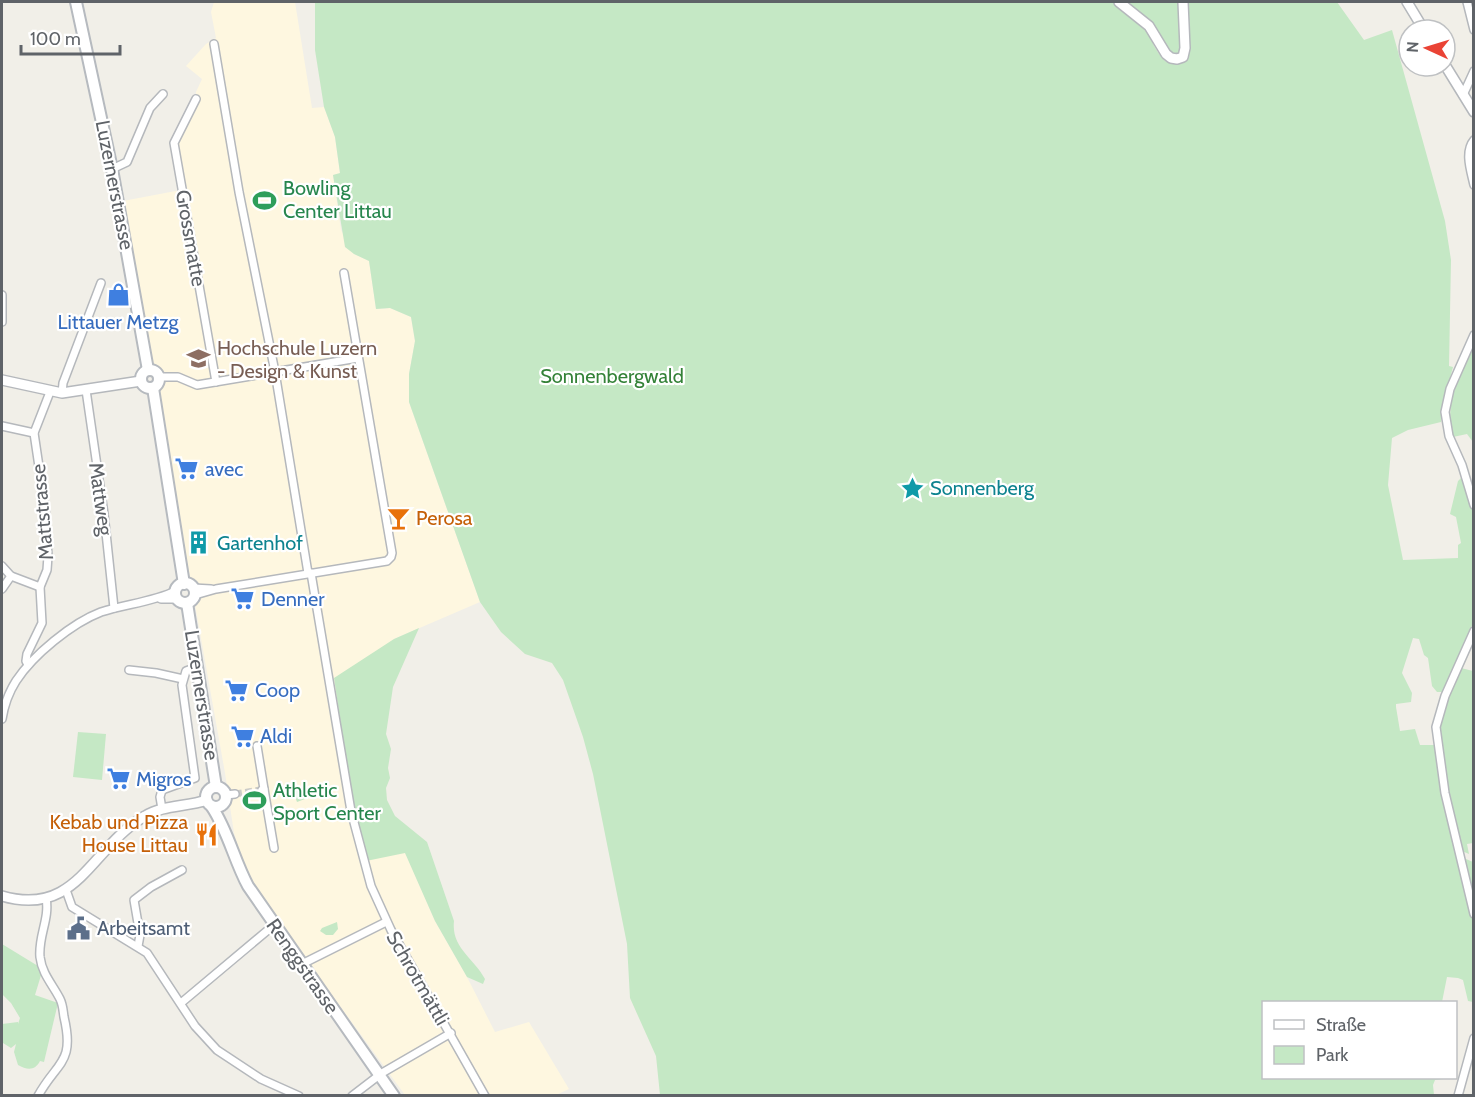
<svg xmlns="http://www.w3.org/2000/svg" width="1475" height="1097" viewBox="0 0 1475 1097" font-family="Cabin,sans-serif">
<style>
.commercial{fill:#fef7e0}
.green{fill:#c5e8c5}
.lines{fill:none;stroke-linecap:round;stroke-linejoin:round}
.minor-tunnel{stroke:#ccccc8;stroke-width:7;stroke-dasharray:7 3.5;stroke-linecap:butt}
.minor-casing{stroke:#b5b8bc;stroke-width:10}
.tertiary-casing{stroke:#b5b8bc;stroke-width:12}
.secondary-casing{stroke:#b6babf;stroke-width:14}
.minor{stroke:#fff;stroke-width:7}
.tertiary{stroke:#fff;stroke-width:9}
.secondary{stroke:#fff;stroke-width:10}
.labels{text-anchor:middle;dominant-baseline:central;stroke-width:4.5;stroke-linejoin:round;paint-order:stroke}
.street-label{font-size:20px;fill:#5f6368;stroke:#fff}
.leisure-label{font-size:20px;fill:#27864d;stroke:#fff;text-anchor:start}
.shop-label{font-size:20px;fill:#366cbe;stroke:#fff;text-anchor:start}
.education-label{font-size:20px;fill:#785e54;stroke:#fff;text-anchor:start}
.park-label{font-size:20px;fill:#348238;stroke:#fff}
.culture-label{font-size:20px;fill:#0d838f;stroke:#fff;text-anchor:start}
.food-label{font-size:20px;fill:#c56008;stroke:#fff;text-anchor:start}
.service-label{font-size:20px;fill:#4e5e75;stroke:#fff;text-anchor:start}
</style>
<rect width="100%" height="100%" fill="#f1efe8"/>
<polygon class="commercial" points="214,2 295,2 312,108 324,107 335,137 340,174 333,175 341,230 354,254 369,261 376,309 390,308 411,317 415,341 409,374 409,402 480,602 394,639 348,764 348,771 388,855 405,852 435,921 467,977 495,1032 529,1022 569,1089 556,1095 405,1095 258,894 243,862 234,833 225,773 123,201 186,189 178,147 181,135 196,103 196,92 202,79 186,66 206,44 216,38 211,12"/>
<g class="green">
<path d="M315 2H1116L1139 21 1156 41 1153 44C1163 61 1167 69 1188 59L1190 49 1185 2H1337L1364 40 1392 30 1445 221 1451 260 1449 366 1453 367 1444 400 1441 422 1408 430 1392 438 1388 485 1403 560 1458 558V545L1461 543 1456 517 1450 514 1458 481 1461 478 1464 481 1474 514 1473 623 1445 692H1437L1432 686 1428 658 1424 655 1419 639 1413 638 1402 673 1412 693 1411 702 1396 704V707L1400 731 1415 729 1420 745H1436L1446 801 1473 920V1002L1468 1001 1463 980 1458 978 1447 977 1442 1002H1264V1078H1451L1435 1080 1433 1085 1434 1095H660L656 1056 630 998 627 944 593 774 583 737 563 680 552 663 525 654 501 632 480 602 409 402V374L415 341 411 317 390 308 376 309 369 261 354 254 345 247 333 175 340 173 335 137 324 107 315 50Z"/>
<polygon points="1122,2 1182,2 1182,54 1173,56"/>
<path d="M1473 346V442L1467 434 1453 437C1444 403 1459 375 1473 346Z"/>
<path d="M419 628 393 687 386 734 391 749 388 768 390 778 386 788 387 800 395 816 427 842 454 921C451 948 474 958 485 979L483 984 467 977 435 921 405 853 366 861 358 835 350 789 334 678 394 639Z"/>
<polygon points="1461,668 1473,671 1474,838 1473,843 1467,844 1469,854 1462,851 1452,816 1438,729 1442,710"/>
<polygon points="78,732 106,734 102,780 73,777"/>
<polygon points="306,787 310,797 297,802 293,791"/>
<polygon points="1466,859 1473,862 1473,909 1464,862"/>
<polygon points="337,922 338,929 333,935 326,935 320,931 322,928"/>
<path d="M2 944 38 966 42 972 35 995 58 1003 44 1062 40 1061C35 1071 27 1070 18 1065L14 1052 16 1044 11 1048 3 1043 2 1024 18 1022V1024L20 1018 11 1003 2 994Z"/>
</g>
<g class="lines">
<polyline class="minor-tunnel" points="235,794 260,790"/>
<defs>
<g id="minor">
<polyline points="1467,2 1474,30"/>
<polyline points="214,44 239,192 275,372 308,573"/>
<polyline points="1463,95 1474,71"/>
<polyline points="196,99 174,143 216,382"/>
<path d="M1474 140C1464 152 1471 171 1474 185"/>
<polyline points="112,169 127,162 150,108 163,94"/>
<polyline points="2,295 2,322"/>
<polyline points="1474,335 1450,389 1445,412 1449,436 1462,465 1474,505"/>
<polyline points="159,377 178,377 197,385 358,358"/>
<polyline points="86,390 104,514 114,608"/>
<polyline points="62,393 63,383 101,283"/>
<polyline points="2,426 34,433"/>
<polyline points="2,566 11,576 40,587"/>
<polyline points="311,573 351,811 371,886 391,930 485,1096"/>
<polyline points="193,588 211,589"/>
<polyline points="2,589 11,576"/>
<polyline points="195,595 216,589 387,561 391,557 392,553 344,273"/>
<polyline points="161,599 177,599"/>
<polyline points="1474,631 1445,696 1436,727 1445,793 1474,914"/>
<polyline points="28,665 26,661 27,654 42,623 40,587 47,570 48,556 45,507 34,433 50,392"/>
<polyline points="129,670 156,673 183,679"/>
<path d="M2 719C4 706 9 692 16 681 33 655 72 623 101 612 126 604 152 602 176 591"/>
<polyline points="257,746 264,789 262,790"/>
<polyline points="264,789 274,848"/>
<polyline points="226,795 235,794"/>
<polyline points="162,809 160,797 162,790 195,778 182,685 186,671 197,667"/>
<polyline points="66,890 72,907 147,953 195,1026 217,1050 261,1079 299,1096"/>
<polyline points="138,946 140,935 134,900 151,887 182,870"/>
<polyline points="302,964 386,922"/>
<polyline points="181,1003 274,925"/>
<path d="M38 1096C57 1061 75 1064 64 1017 63 1011 63 1005 60 999 53 985 42 974 40 957 38 936 50 919 46 898"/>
<polyline points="352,1096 382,1073 451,1033"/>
<polyline points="1458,1096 1474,1038"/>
</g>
<g id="tertiary">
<polyline points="1119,2 1149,26 1166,54 1171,58 1177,59 1183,57 1185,48 1183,2"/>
<polyline points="1407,2 1424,30"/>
<polyline points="1445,65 1474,112"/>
<polyline points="2,380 62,393 141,381"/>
<path d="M2 896C78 918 91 847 145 816 163 805 186 807 207 800"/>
</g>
<g id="secondary">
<polyline points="76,2 112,169 148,370"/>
<circle cx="150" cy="379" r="9"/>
<polyline points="153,388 184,584"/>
<circle cx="185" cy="593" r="10"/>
<polyline points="187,603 216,787"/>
<circle cx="216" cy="797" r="10"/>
<path d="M212 807C228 831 234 860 248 886L394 1096"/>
</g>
</defs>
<use href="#minor" class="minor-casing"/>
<use href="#tertiary" class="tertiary-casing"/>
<use href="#secondary" class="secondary-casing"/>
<use href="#minor" class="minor"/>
<use href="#tertiary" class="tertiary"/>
<use href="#secondary" class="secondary"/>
</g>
<defs>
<symbol id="stadium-bare" viewBox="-9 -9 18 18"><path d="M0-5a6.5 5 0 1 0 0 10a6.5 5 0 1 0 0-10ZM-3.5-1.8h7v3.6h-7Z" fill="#2e9e5b" stroke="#fff" stroke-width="2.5" paint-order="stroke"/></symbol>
<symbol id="shop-bare" viewBox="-9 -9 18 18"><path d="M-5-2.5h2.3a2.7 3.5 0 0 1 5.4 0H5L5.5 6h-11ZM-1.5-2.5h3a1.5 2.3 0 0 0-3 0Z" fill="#3f7fe0" stroke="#fff" stroke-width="2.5" paint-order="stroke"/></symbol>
<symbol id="university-bare" viewBox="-9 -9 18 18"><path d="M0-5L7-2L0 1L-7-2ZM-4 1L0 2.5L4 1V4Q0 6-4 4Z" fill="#8d6e63" stroke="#fff" stroke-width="2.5" paint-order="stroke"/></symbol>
<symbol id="supermarket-bare" viewBox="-9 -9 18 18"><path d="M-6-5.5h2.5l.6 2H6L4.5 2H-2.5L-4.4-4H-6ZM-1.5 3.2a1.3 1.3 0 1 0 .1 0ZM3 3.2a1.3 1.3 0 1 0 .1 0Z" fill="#3f7fe0" stroke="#fff" stroke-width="2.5" paint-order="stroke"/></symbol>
<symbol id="sight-bare" viewBox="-9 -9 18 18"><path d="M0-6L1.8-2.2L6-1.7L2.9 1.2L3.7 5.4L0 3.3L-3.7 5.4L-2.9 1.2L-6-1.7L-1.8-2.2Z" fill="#0f9aa8" stroke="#fff" stroke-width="2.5" paint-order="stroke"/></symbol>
<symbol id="bar-bare" viewBox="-9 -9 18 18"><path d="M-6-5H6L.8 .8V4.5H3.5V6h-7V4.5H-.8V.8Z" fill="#e8710a" stroke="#fff" stroke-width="2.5" paint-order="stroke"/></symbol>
<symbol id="building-bare" viewBox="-9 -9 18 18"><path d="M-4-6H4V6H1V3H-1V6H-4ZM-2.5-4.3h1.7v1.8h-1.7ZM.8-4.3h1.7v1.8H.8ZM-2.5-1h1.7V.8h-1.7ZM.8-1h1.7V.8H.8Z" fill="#0f9aa8" stroke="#fff" stroke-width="2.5" paint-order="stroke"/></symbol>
<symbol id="restaurant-bare" viewBox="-9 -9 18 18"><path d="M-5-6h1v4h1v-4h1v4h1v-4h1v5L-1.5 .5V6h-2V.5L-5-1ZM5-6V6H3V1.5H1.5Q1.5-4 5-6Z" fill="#e8710a" stroke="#fff" stroke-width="2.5" paint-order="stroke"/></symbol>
<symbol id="civic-bare" viewBox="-9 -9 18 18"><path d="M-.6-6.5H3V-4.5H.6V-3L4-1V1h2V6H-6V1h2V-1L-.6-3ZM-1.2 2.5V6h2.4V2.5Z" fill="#5c6f8a" stroke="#fff" stroke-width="2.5" paint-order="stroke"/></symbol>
</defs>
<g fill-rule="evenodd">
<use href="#stadium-bare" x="248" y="184" width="33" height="33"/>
<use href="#shop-bare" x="102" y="278" width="33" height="33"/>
<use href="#university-bare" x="182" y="342" width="33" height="33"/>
<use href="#supermarket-bare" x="170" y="452" width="33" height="33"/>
<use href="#sight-bare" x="896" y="472" width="33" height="33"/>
<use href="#bar-bare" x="382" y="502" width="33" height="33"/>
<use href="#building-bare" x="182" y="526" width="33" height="33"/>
<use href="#supermarket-bare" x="226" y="582" width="33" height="33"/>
<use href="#supermarket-bare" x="220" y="674" width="33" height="33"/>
<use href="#supermarket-bare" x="226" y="720" width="33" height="33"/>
<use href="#supermarket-bare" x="102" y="762" width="33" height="33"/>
<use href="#stadium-bare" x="238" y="784" width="33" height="33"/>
<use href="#restaurant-bare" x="190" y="818" width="33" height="33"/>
<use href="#civic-bare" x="62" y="912" width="33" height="33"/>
</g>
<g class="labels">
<g class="street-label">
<text transform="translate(115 185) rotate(79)">Luzernerstrasse</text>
<text transform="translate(191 238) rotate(80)">Grossmatte</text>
<text transform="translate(101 499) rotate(82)">Mattweg</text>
<text transform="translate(42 512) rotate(-95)">Mattstrasse</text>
<text transform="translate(202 695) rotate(81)">Luzernerstrasse</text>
<text transform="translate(303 966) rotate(55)">Renggstrasse</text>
<text transform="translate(418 978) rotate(60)">Schrotmättli</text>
</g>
<g class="leisure-label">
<text x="283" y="188">Bowling<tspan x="283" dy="23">Center Littau</tspan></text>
<text x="273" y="790">Athletic<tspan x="273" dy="23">Sport Center</tspan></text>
</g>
<g class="shop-label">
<text x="118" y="322" text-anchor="middle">Littauer Metzg</text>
<text x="205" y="469">avec</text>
<text x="261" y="599">Denner</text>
<text x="255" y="690">Coop</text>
<text x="260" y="736">Aldi</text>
<text x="136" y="779">Migros</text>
</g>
<g class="education-label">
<text x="217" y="348">Hochschule Luzern<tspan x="217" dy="23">- Design &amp; Kunst</tspan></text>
</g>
<g class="park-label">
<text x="612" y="376">Sonnenbergwald</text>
</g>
<g class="culture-label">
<text x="930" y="488">Sonnenberg</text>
<text x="217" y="543">Gartenhof</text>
</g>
<g class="food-label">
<text x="416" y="518">Perosa</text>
<text x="188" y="822" text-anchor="end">Kebab und Pizza<tspan x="188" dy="23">House Littau</tspan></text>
</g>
<g class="service-label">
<text x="97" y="928">Arbeitsamt</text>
</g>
</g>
<rect width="1475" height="1097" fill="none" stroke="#5f6368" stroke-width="6"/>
<rect x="1262" y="1001" width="195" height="78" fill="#ffffff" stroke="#bfc1c3" stroke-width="1.5"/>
<rect x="1274" y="1020" width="30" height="9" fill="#ffffff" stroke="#bfc1c3" stroke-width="1.5"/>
<text x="1316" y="1031" font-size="18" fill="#5f6368">Straße</text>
<rect x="1274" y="1046" width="30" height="18" fill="#c5e8c5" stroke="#bfc1c3" stroke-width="1.5"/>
<text x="1316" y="1061" font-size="18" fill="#5f6368">Park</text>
<g transform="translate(1427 48) rotate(274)"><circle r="28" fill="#ffffff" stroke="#bfc1c3" stroke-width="1.5"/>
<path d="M0-4.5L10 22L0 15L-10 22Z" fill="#ea4335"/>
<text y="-9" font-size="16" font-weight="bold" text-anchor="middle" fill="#5f6368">N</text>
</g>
<path d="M21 45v9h99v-9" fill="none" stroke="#5f6368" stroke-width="3"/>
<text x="30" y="45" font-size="18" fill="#5f6368" stroke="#ffffff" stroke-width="4.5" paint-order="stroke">100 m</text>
</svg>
